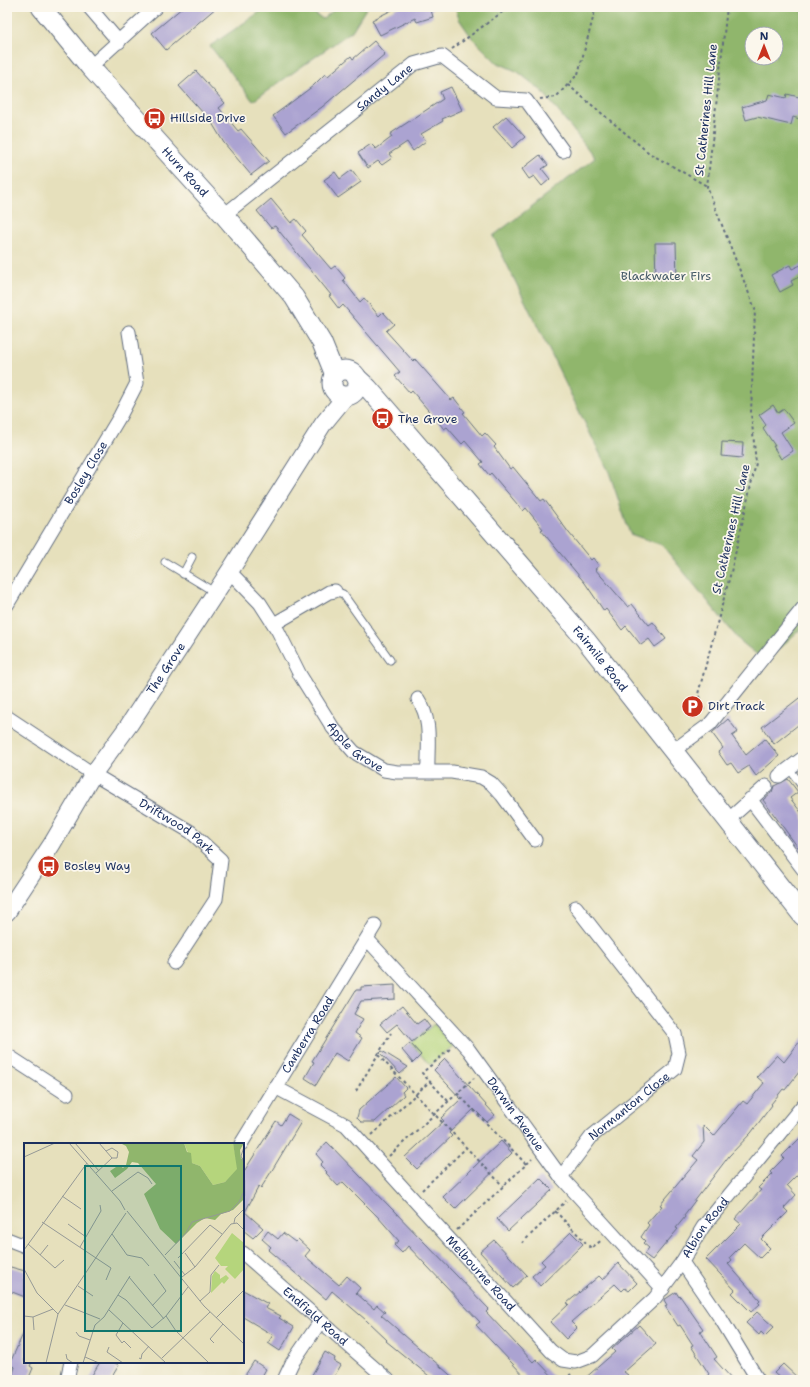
<svg xmlns="http://www.w3.org/2000/svg" width="810" height="1387" viewBox="0 0 810 1387" font-family="'Shantell Sans',sans-serif">
<style>
.green{fill:#b5d57c;stroke:#68826d}
.forest{fill:#90b66c;stroke:#567265;fill-rule:evenodd}
.building{fill:#aba3d1}
.lines{fill:none;stroke-linecap:round;stroke-linejoin:round}
.service-casing{stroke:#626d7f;stroke-width:9}
.minor-casing{stroke:#626d7f;stroke-width:15}
.tertiary-casing{stroke:#626d7f;stroke-width:19}
.secondary-casing{stroke:#626d7f;stroke-width:21}
.path{stroke:#626d7f;stroke-width:2;stroke-dasharray:3 3;stroke-linecap:butt}
.service{stroke:#fff;stroke-width:7}
.minor{stroke:#fff;stroke-width:13}
.tertiary{stroke:#fff;stroke-width:17}
.secondary{stroke:#fff;stroke-width:19}
.labels{text-anchor:middle;dominant-baseline:central;stroke-width:3.5;stroke-linejoin:round;paint-order:stroke}
.street-label{font-size:12px;fill:#1b2f5e;stroke:#fbf7ec}
.poi-label{font-size:12px;fill:#1b2f5e;stroke:#fbf7ec;text-anchor:start}
.park-label{font-size:12px;fill:#425866;stroke:#fbf7ec}
.inset-road{fill:none;stroke:#959996;stroke-width:1}
.view{fill:#0f766e;fill-opacity:0.15;stroke:#0f766e;stroke-width:2}
.inset-edge{fill:none;stroke:#1b2f5e;stroke-width:2}
</style>
<rect width="100%" height="100%" fill="#fbf7ec"/>
<filter id="ink" filterUnits="userSpaceOnUse"><feTurbulence type="fractalNoise" baseFrequency=".025" numOctaves="2"/><feDisplacementMap in="SourceGraphic" scale="8" xChannelSelector="R" yChannelSelector="G"/><feConvolveMatrix kernelMatrix="1 2 1 2 8 2 1 2 1" color-interpolation-filters="sRGB"/></filter>
<filter id="wash" filterUnits="userSpaceOnUse"><feTurbulence type="fractalNoise" baseFrequency=".012" numOctaves="4" result="noise"/><feDisplacementMap in="SourceGraphic" scale="16" xChannelSelector="R" yChannelSelector="G"/><feGaussianBlur stdDeviation="0.9" result="paint"/><feColorMatrix in="noise" values="0 0 0 0 0 0 0 0 0 0 0 0 0 0 0 0 0 1.4 0 .05"/><feComposite in="paint" operator="in"/></filter>
<g filter="url(#wash)">
<rect width="100%" height="100%" fill="#e6e0bc"/>
<polygon class="green" points="434,1024 453,1046 430,1065 411,1043"/>
<g class="forest">
<polygon points="267,7 304,7 323,19 337,7 367,7 352,31 253,101 210,46"/>
<path d="M455 7H803V627L765 661 739 640 662 545 630 534 609 472 493 236 595 158 543 92 518 72 496 62 472 38 459 19ZM752 34H776V58H752Z"/>
</g>
<g id="blocks">
<g class="building">
<polygon points="183,7 217,7 166,50 152,33"/>
<polygon points="398,7 436,7 431,10 433,17 417,22 415,18 380,35 372,20"/>
<polygon points="374,41 385,54 322,107 286,133 273,116 313,86 325,74 328,76 351,56 353,59"/>
<polygon points="196,71 225,103 219,108 238,131 241,129 269,161 251,175 224,143 212,123 179,86"/>
<polygon points="451,87 462,110 442,119 443,121 421,134 426,141 413,151 407,142 389,154 392,158 382,165 378,161 368,168 358,153 371,144 376,149 392,137 390,134 443,99 440,92"/>
<polygon points="769,94 786,98 787,94 803,98 803,120 793,117 791,125 757,117 746,120 742,107 767,100"/>
<polygon points="506,116 525,137 512,148 493,127"/>
<polygon points="540,155 548,165 542,169 550,179 542,186 534,176 529,179 522,169"/>
<polygon points="352,170 361,182 338,198 324,180 335,172 340,179"/>
<polygon points="271,199 291,223 296,219 306,231 302,235 331,269 335,266 345,278 343,280 360,302 364,298 379,316 383,312 394,324 386,331 413,361 415,359 451,400 454,398 465,412 463,413 482,436 485,433 496,445 494,447 510,469 513,467 541,501 544,499 569,533 591,560 593,558 599,566 595,569 628,607 632,604 649,625 653,622 666,639 655,647 649,639 641,645 626,626 622,630 606,609 604,611 585,583 550,541 541,530 543,529 526,508 523,511 491,473 489,475 480,464 483,462 465,441 462,444 447,427 444,429 412,391 410,393 395,376 400,372 343,305 339,309 329,296 331,295 275,226 271,228 257,211"/>
<polygon points="655,243 676,243 677,279 656,279"/>
<polygon points="803,264 803,275 791,281 793,285 780,292 771,275 790,265 792,269"/>
<polygon points="773,405 778,413 784,409 794,423 781,432 793,451 781,459 773,446 775,446 763,428 766,425 759,415"/>
<polygon points="722,442 743,443 742,458 721,456"/>
<polygon points="803,695 803,721 774,744 762,727"/>
<polygon points="728,719 738,732 732,736 746,755 765,739 779,756 756,776 749,766 738,773 731,763 727,765 718,752 723,748 712,733"/>
<polygon points="788,779 798,792 790,798 803,815 803,854 763,800 772,792 774,786"/>
<polygon points="395,985 395,999 361,1001 354,1014 363,1019 355,1033 362,1038 348,1061 335,1053 316,1085 305,1078 314,1062 312,1061 356,990 361,990 361,987"/>
<polygon points="402,1006 417,1024 424,1019 430,1027 412,1042 397,1024 387,1032 380,1024"/>
<polygon points="803,1037 803,1067 785,1090 783,1089 771,1104 772,1105 751,1133 729,1156 684,1215 685,1217 676,1228 678,1229 652,1260 644,1254 649,1248 643,1243 645,1241 641,1237 649,1225 647,1223 662,1206 660,1205 698,1160 693,1156 704,1142 703,1125 714,1136 743,1101 747,1104 764,1083 757,1077 777,1055 784,1062"/>
<polygon points="410,1043 421,1055 413,1063 402,1050"/>
<polygon points="382,1051 408,1067 400,1074 380,1053"/>
<polygon points="445,1059 495,1115 487,1122 474,1109 449,1133 452,1136 417,1169 405,1157 444,1121 441,1118 461,1099 434,1070"/>
<polygon points="396,1077 406,1088 402,1092 404,1095 375,1122 361,1122 357,1118 359,1110"/>
<polygon points="288,1114 301,1122 271,1172 261,1188 259,1186 245,1212 263,1228 253,1238 243,1230 243,1173 276,1121 281,1125"/>
<polygon points="803,1135 803,1169 787,1185 796,1195 784,1208 788,1212 761,1239 770,1248 760,1258 744,1243 730,1257 732,1260 728,1264 760,1300 758,1302 760,1304 751,1312 732,1293 735,1290 706,1259 741,1224 735,1219 761,1190 758,1188 772,1174 770,1172 784,1158 782,1156"/>
<polygon points="501,1141 512,1153 455,1209 443,1197"/>
<polygon points="327,1142 489,1309 486,1312 533,1362 536,1359 556,1380 528,1380 476,1325 480,1322 408,1246 402,1253 394,1245 399,1241 378,1217 343,1182 338,1186 326,1173 327,1172 320,1165 323,1162 316,1154"/>
<polygon points="540,1178 552,1190 508,1231 497,1219"/>
<polygon points="268,1231 278,1239 283,1233 295,1242 298,1239 310,1250 305,1256 339,1285 347,1276 360,1288 356,1293 374,1309 377,1305 385,1312 381,1315 456,1380 434,1380 386,1341 387,1340 366,1320 332,1291 326,1299 268,1250 271,1247 262,1239"/>
<polygon points="571,1232 583,1244 540,1286 532,1276 545,1265 541,1261"/>
<polygon points="494,1240 527,1275 513,1288 480,1252"/>
<polygon points="618,1263 637,1283 629,1291 625,1288 622,1291 615,1284 571,1322 577,1328 566,1339 550,1322 569,1304 567,1303 599,1276 603,1280"/>
<polygon points="7,1266 25,1271 25,1297 7,1290"/>
<polygon points="243,1290 268,1304 265,1308 281,1316 279,1318 294,1327 280,1351 268,1343 273,1335 243,1317"/>
<polygon points="676,1292 679,1297 680,1296 703,1329 700,1331 717,1357 714,1359 733,1380 703,1380 709,1374 691,1346 693,1345 680,1325 678,1326 665,1306 667,1305 664,1300"/>
<polygon points="757,1312 774,1327 765,1336 761,1332 759,1335 746,1323"/>
<polygon points="639,1325 656,1344 624,1372 628,1375 622,1380 583,1380 615,1352 612,1349"/>
<polygon points="24,1332 25,1362 32,1362 30,1366 33,1368 28,1380 11,1380 15,1367 9,1365"/>
<polygon points="325,1352 335,1358 334,1361 341,1365 332,1380 309,1380"/>
<polygon points="254,1361 266,1369 260,1380 250,1380 244,1377"/>
<polygon points="100,1362 113,1362 119,1365 110,1380 89,1380"/>
<polygon points="783,1364 800,1380 782,1380 774,1373"/>
</g>
</g>
</g>
<g filter="url(#ink)">
<use href="#blocks" fill-opacity="0" stroke="#626d7f" stroke-width="1"/>
<g class="lines">
<defs>
<g id="service">
<polyline points="165,562 216,593"/>
<polyline points="183,574 192,557"/>
<polyline points="335,591 343,594 390,660"/>
<polyline points="789,768 803,788"/>
</g>
<g id="minor">
<polyline points="89,7 119,42"/>
<polyline points="90,67 156,7"/>
<path id="s1" d="M224 215 414 64 442 56 496 98 526 100 563 151"/>
<path id="s2" d="M229 571 260 603 278 631 300 675 333 728 354 752 384 770 397 772H452L481 777 491 783 502 795 535 840"/>
<path id="s3" d="M7 605 120 416 137 383 129 332"/>
<polyline points="274,624 329,592 335,591"/>
<path d="M418 699C433 722 427 746 428 771"/>
<path id="s4" d="M7 717 93 774 191 832 221 860 216 899 174 963"/>
<polyline points="673,751 710,724 803,608"/>
<polyline points="779,776 803,758"/>
<polyline points="750,799 803,869"/>
<polyline points="728,820 766,786"/>
<path id="s5" d="M367 939 469 1050 561 1177 663 1289"/>
<polyline points="7,1055 67,1094"/>
<path id="s6" d="M275 1087 346 1125 551 1351 563 1360 576 1362 592 1356 655 1298 682 1262"/>
<path id="s7" d="M241 1144 375 925"/>
<path id="s8" d="M561 1177 592 1136 675 1069 679 1053 675 1034 576 907"/>
<polyline points="7,1239 25,1246"/>
<path id="s9" d="M243 1253 388 1380"/>
<polyline points="67,1380 71,1362"/>
<polyline points="284,1380 292,1363 320,1322"/>
<path id="s10" d="M758 1380 721 1319 682 1262 703 1227 803 1105"/>
</g>
<g id="tertiary">
<path id="s11" d="M7 912 52 844 93 774 129 725 233 566 323 424 346 396"/>
</g>
<g id="secondary">
<path id="s12" d="M41 7 90 67 224 215 294 297 322 343 335 375"/>
<circle cx="345" cy="383" r="13"/>
<path id="s13" d="M356 377 368 388 585 639 803 916"/>
</g>
</defs>
<use href="#service" class="service-casing"/>
<use href="#minor" class="minor-casing"/>
<use href="#tertiary" class="tertiary-casing"/>
<use href="#secondary" class="secondary-casing"/>
<g class="path">
<polyline points="452,49 509,7"/>
<polyline points="568,85 649,153 707,186"/>
<polyline points="540,99 556,97 578,74 596,7"/>
<polyline points="704,710 698,694 731,572 756,463 751,413 755,309 707,187 727,7"/>
<polyline points="378,1055 503,1186"/>
<polyline points="356,1091 391,1033"/>
<polyline points="457,1093 526,1164"/>
<polyline points="448,1101 422,1073 451,1048"/>
<polyline points="372,1135 430,1081"/>
<polyline points="389,1156 474,1078"/>
<polyline points="422,1190 466,1148"/>
<polyline points="555,1211 591,1248 602,1240"/>
<polyline points="457,1230 532,1159"/>
<polyline points="522,1243 566,1201"/>
<polyline points="565,1380 571,1374"/>
</g>
<use href="#service" class="service"/>
<use href="#minor" class="minor"/>
<use href="#tertiary" class="tertiary"/>
<use href="#secondary" class="secondary"/>
</g>
</g>
<defs>
<symbol id="bus-disc" viewBox="-11 -11 22 22"><circle r="9.5" fill="#c8321e" stroke="#fbf7ec"/><path d="M-5-6H5V4H4V6H2V4H-2V6H-4V4H-5ZM-3.5-4V0h7V-4ZM-3.5 1.2v1.5H-2V1.2ZM2 1.2v1.5H3.5V1.2Z" fill="#fff"/></symbol>
<symbol id="parking-disc" viewBox="-11 -11 22 22"><circle r="9.5" fill="#c8321e" stroke="#fbf7ec"/><path d="M-3.5-5.5H1a3.5 3.5 0 0 1 0 7H-1V5.5H-3.5ZM-1-3.4V-.6H.8a1.4 1.4 0 0 0 0-2.8Z" fill="#fff"/></symbol>
</defs>
<g fill-rule="evenodd">
<use href="#bus-disc" x="142" y="106" width="25" height="25"/>
<use href="#bus-disc" x="370" y="406" width="25" height="25"/>
<use href="#parking-disc" x="680" y="694" width="25" height="25"/>
<use href="#bus-disc" x="36" y="854" width="25" height="25"/>
</g>
<g class="labels">
<g class="street-label">
<text stroke="none"><textPath href="#s1" startOffset="205">Sandy Lane</textPath></text>
<text transform="translate(706 110) rotate(-84)">St Catherines Hill Lane</text>
<text stroke="none"><textPath href="#s12" startOffset="219">Hurn Road</textPath></text>
<text stroke="none"><textPath href="#s3" startOffset="154">Bosley Close</textPath></text>
<text transform="translate(731 529) rotate(-77)">St Catherines Hill Lane</text>
<text stroke="none"><textPath href="#s13" startOffset="373">Fairmile Road</textPath></text>
<text stroke="none"><textPath href="#s11" startOffset="291">The Grove</textPath></text>
<text stroke="none"><textPath href="#s2" startOffset="219">Apple Grove</textPath></text>
<text stroke="none"><textPath href="#s4" startOffset="202">Driftwood Park</textPath></text>
<text stroke="none"><textPath href="#s7" startOffset="128">Canberra Road</textPath></text>
<text stroke="none"><textPath href="#s8" startOffset="99">Normanton Close</textPath></text>
<text stroke="none"><textPath href="#s5" startOffset="230">Darwin Avenue</textPath></text>
<text stroke="none"><textPath href="#s10" startOffset="182">Albion Road</textPath></text>
<text stroke="none"><textPath href="#s6" startOffset="281">Melbourne Road</textPath></text>
<text stroke="none"><textPath href="#s9" startOffset="96">Endfield Road</textPath></text>
</g>
<g class="poi-label">
<text x="170" y="118">Hillside Drive</text>
<text x="398" y="419">The Grove</text>
<text x="708" y="706">Dirt Track</text>
<text x="64" y="866">Bosley Way</text>
</g>
<g class="park-label">
<text x="666" y="276">Blackwater Firs</text>
</g>
</g>
<g transform="translate(24 1143)">
<rect width="220" height="220" fill="#e6e0bc"/>
<path d="M160 0H209L214 26 201 39 189 42 176 23 168 20ZM208 90 220 100V126L211 136 201 126 204 123H197L191 115ZM191 128 196 132V136L202 132 205 135 200 141 198 139 187 150 188 133Z" fill="#b5d57c"/>
<path d="M96 0H160L163 9 167 10 168 20 176 23 189 42 201 39 213 26 209 0H220L216 7 217 16 220 14V56L209 67 197 71 191 77 181 75 173 80 152 101 136 86 120 51 132 41 114 20 108 19 103 26 91 35 86 28 95 22 99 25 102 22 105 9 102 3Z" fill="#90b66c"/>
<path class="inset-road" d="M45 0 96 58 101 67M51 0 75 28M220 4 217 13 220 20M82 8 88 5 94 9 93 15H88M0 14 31 0M72 30 88 15 75 0M88 48 114 29 124 35 128 41M38 53 57 66M103 68 180 163 220 201M18 79 87 125 82 137M210 80 211 75 220 66M44 81 62 94M88 91 103 112 118 115 125 123M4 101 31 125 40 117M56 104 77 68 76 62M0 107 63 20M161 110 171 124M16 112 24 102M141 112 162 90 168 79 206 68 215 59 220 48M154 115 186 82 198 91M150 118 161 132M0 126 13 150 34 171M105 134 140 176M158 134 171 124 207 81 213 80 220 87M54 143 69 153M164 144 142 173 152 188 185 220M94 152 102 157 128 185 142 173M176 158 186 149 187 132 195 122M41 162 76 176M128 163 142 148 130 131M85 167 142 220M0 173 9 174 29 166M9 174 10 187M192 175 220 147M99 180 92 192 98 200 100 198 107 205M52 189 55 193 66 197M190 200 186 196 199 181M85 204 83 209 99 220M42 211 43 216 49 220M61 214 75 220M115 215 117 216 118 211 125 203M138 215 186 169M22 220 34 171 102 70M59 220 71 182 80 174 106 133"/>
<path class="view" d="M61 23H157V188H61Z"/>
<rect width="220" height="220" class="inset-edge"/>
</g>
<rect width="810" height="1387" fill="none" stroke="#fbf7ec" stroke-width="24"/>
<g transform="translate(764 46)"><circle r="19" fill="#fbf7ec" stroke="#a1a7b3"/>
<path d="M0-3L7 15L0 10L-7 15Z" fill="#c8321e"/>
<text y="-6" font-size="11" font-weight="bold" text-anchor="middle" fill="#1b2f5e">N</text>
</g>
</svg>
